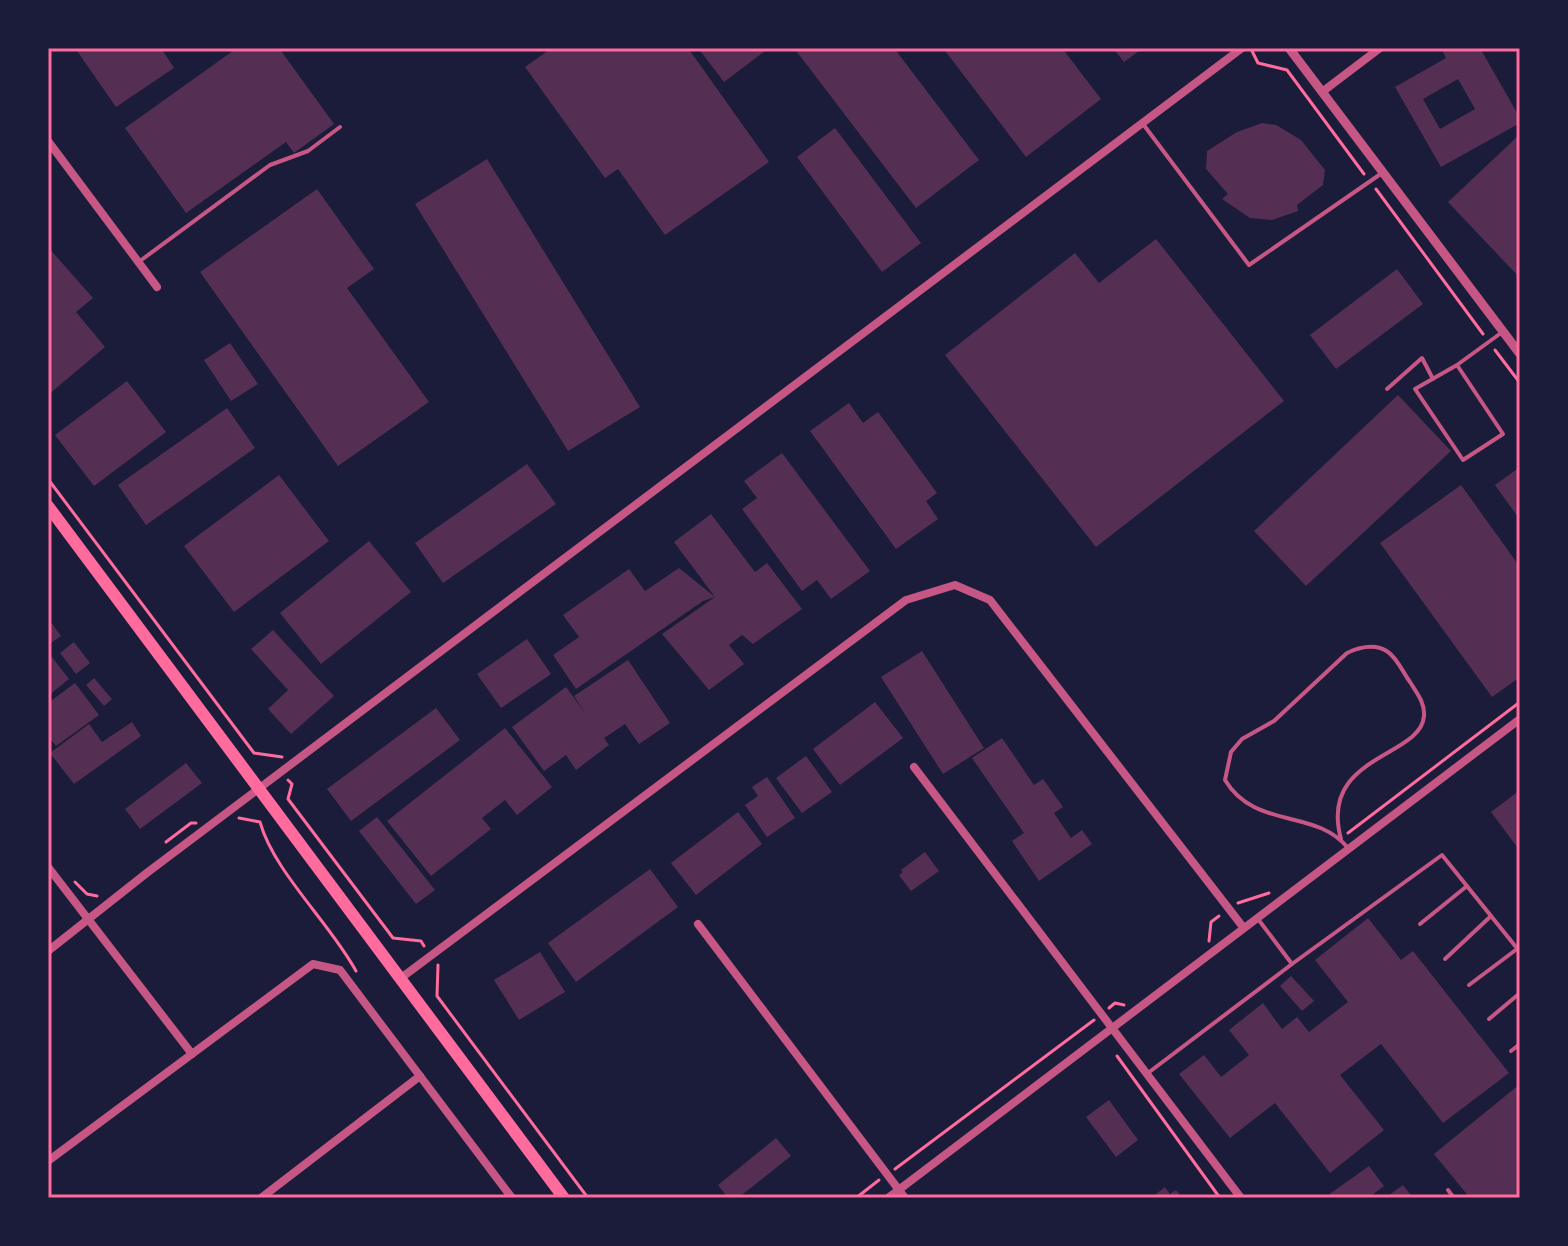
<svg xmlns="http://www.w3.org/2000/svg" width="1568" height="1246" viewBox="0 0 1568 1246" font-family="'DejaVu Sans',sans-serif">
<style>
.building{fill:#542f53;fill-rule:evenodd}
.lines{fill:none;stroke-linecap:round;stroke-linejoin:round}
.path{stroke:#ff6b9d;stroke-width:3}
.service{stroke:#c65784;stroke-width:4}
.minor{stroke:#c65784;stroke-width:8}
.tertiary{stroke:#c65784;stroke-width:9}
.primary{stroke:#ff6b9d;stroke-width:12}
.neatline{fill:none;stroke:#ff6b9d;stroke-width:3}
</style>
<rect width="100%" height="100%" fill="#1b1b3a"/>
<g class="building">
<polygon points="75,48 161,48 174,68 116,107"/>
<polygon points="237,48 279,48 334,124 294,153 286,142 186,213 125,128"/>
<polygon points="552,48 688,48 769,162 665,235 618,169 605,178 525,67"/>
<polygon points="698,48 769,48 724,82"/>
<polygon points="794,48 894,48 979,160 916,208"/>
<polygon points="943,48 1062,48 1101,99 1026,157"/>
<polygon points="1113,48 1143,48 1124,62"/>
<path d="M1446 48H1480L1520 118V123L1441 167 1395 87 1446 58 1442 50ZM1458 79 1475 109 1440 129 1423 99Z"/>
<polygon points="1262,123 1276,125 1301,140 1325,170 1323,185 1297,205 1298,211 1272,220 1250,218 1222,199 1228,194 1206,169 1207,151 1237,132"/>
<polygon points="835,128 921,243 882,272 797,157"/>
<polygon points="1518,136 1520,138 1520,278 1448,202"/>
<polygon points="487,159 640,407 568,451 415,204"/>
<polygon points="317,189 374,269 347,288 429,402 338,466 200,272"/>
<polygon points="1156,239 1284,401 1096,547 945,355 1075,253 1099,283"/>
<polygon points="48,247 93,298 76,312 105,347 48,395"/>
<polygon points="1397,269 1423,304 1336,369 1310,335"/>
<polygon points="230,343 258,384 231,401 204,360"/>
<polygon points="127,381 166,432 94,486 55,435"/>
<polygon points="1398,395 1451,451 1306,586 1254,531"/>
<polygon points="849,403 863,423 878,412 937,493 926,501 938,519 896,549 810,431"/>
<polygon points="227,408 255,448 146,525 118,485"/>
<polygon points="782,453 870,571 831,599 817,580 802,591 742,509 757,498 744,481"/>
<polygon points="527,464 556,504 443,583 415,543"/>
<polygon points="1520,467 1520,520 1495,485"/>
<polygon points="279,475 329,541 234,612 184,546"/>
<polygon points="1461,485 1520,567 1520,677 1492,697 1380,543"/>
<polygon points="711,514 755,572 767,563 802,609 753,644 742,635 729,645 744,664 709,690 662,634 715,597 703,601 576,689 553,655 579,637 563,615 629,569 645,591 679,568 715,597 674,542"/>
<polygon points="369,541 411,592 321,664 280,613"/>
<polygon points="50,621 61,636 48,645 48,622"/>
<polygon points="273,630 334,696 291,734 268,709 288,690 251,649"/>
<polygon points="527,639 551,674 501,708 477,674"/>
<polygon points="74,642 90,663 76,674 60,653"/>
<polygon points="922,651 984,748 943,774 881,677"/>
<polygon points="48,652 69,679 48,696"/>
<polygon points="628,660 670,723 639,744 625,724 604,738 609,745 576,770 566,755 544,771 512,727 566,687 585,713 574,696"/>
<polygon points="94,678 112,699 104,706 86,685"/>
<polygon points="75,683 99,715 56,746 48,736 48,703"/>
<polygon points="875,702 903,738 840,785 813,749"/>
<polygon points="436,708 460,740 351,821 327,789"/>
<polygon points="132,722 141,736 74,784 50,753 89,724 102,742"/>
<polygon points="505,728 552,787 517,815 505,800 482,818 491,829 431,876 387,821"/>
<polygon points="1002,738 1034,785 1043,779 1063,807 1054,813 1071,838 1082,830 1092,844 1039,881 1012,841 1024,833 972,758"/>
<polygon points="806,756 832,792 802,813 776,778"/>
<polygon points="186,763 202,783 140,829 125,809"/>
<polygon points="767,777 795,818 767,837 745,805 758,796 752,787"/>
<polygon points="1520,790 1520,851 1491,812"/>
<polygon points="738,812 762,844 696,895 671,863"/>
<polygon points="377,817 435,890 416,904 359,831"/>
<polygon points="925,852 939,871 911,891 899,875 903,872 901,870"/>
<polygon points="650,869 678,907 576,982 548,943"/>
<polygon points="1368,918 1401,960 1413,951 1509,1073 1443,1123 1381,1044 1340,1075 1384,1130 1330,1173 1275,1103 1230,1138 1179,1074 1204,1055 1221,1077 1249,1055 1229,1030 1263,1003 1282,1029 1297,1017 1309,1032 1348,1002 1315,960"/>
<polygon points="540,952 565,992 519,1020 494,980"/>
<polygon points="1291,976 1314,1001 1302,1011 1280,986"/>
<polygon points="1520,1084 1520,1198 1470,1198 1434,1154"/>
<polygon points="1109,1100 1138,1140 1116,1157 1086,1117"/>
<polygon points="776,1138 791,1156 738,1198 728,1198 718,1185"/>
<polygon points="1369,1166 1384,1186 1368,1198 1324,1198"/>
<polygon points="1403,1185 1413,1198 1385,1198"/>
<polygon points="1165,1187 1170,1194 1176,1190 1181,1196 1151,1198"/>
</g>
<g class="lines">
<g class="path">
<polyline points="1252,51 1258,63 1287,70 1364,174"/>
<polyline points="1376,189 1483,334"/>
<polyline points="1495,350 1520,383"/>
<polyline points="48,479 254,753 282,757"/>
<polyline points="288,780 292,784 288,799 393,938 421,941 424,946"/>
<path d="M239 818 260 822C274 872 330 923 356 971"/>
<polyline points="1348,833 1520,702"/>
<polyline points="166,842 191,823 196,823"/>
<polyline points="75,882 87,894 97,896"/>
<polyline points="1238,903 1269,893"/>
<polyline points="1209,941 1211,922 1219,916"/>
<polyline points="438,965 437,996 588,1198"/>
<polyline points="1109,1008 1115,1003 1124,1005"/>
<polyline points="1117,1056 1220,1198"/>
<polyline points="895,1169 1094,1020"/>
<polyline points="856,1198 879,1180"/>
</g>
<g class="service">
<polyline points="1143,124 1249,265 1382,173"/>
<polyline points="140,261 270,165 308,151 340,127"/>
<polyline points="1457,365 1503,434 1463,460 1415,389 1457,365 1501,333"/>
<polyline points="1387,389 1422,358 1433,379"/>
<path d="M1341 839C1318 755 1421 758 1424 716 1425 703 1417 693 1410 682 1404 674 1397 658 1388 652 1375 643 1360 647 1347 653L1274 721 1242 739 1231 752 1225 780C1255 830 1316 808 1348 848"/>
<polyline points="1420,924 1467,886"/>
<polyline points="1445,959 1491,916"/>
<polyline points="1292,964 1442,855 1520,952"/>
<polyline points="1469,985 1517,949"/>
<polyline points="1489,1019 1520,993"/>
<polyline points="1511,1051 1520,1044"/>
<polyline points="1148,1073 1292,964 1258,919"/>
<polyline points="1448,1190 1454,1198"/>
</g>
<g class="minor">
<polyline points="1322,92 1380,48"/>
<polyline points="48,141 157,287"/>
<polyline points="914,767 1241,1198"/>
<polyline points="48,867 192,1054"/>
<polyline points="698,924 905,1198"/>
<polyline points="48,951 148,872 1242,48"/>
<polyline points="401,978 906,600 955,585 990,600 1243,927"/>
<polyline points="48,1161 313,964 340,970 512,1198"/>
<polyline points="261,1198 420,1076"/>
<polyline points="888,1198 1520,719"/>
</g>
<polyline class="tertiary" points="1289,48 1520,354"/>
<polyline class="primary" points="48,506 564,1198"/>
</g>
<rect width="1568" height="1246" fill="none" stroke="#1b1b3a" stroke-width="100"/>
<rect x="50" y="50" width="1468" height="1146" class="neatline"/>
</svg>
